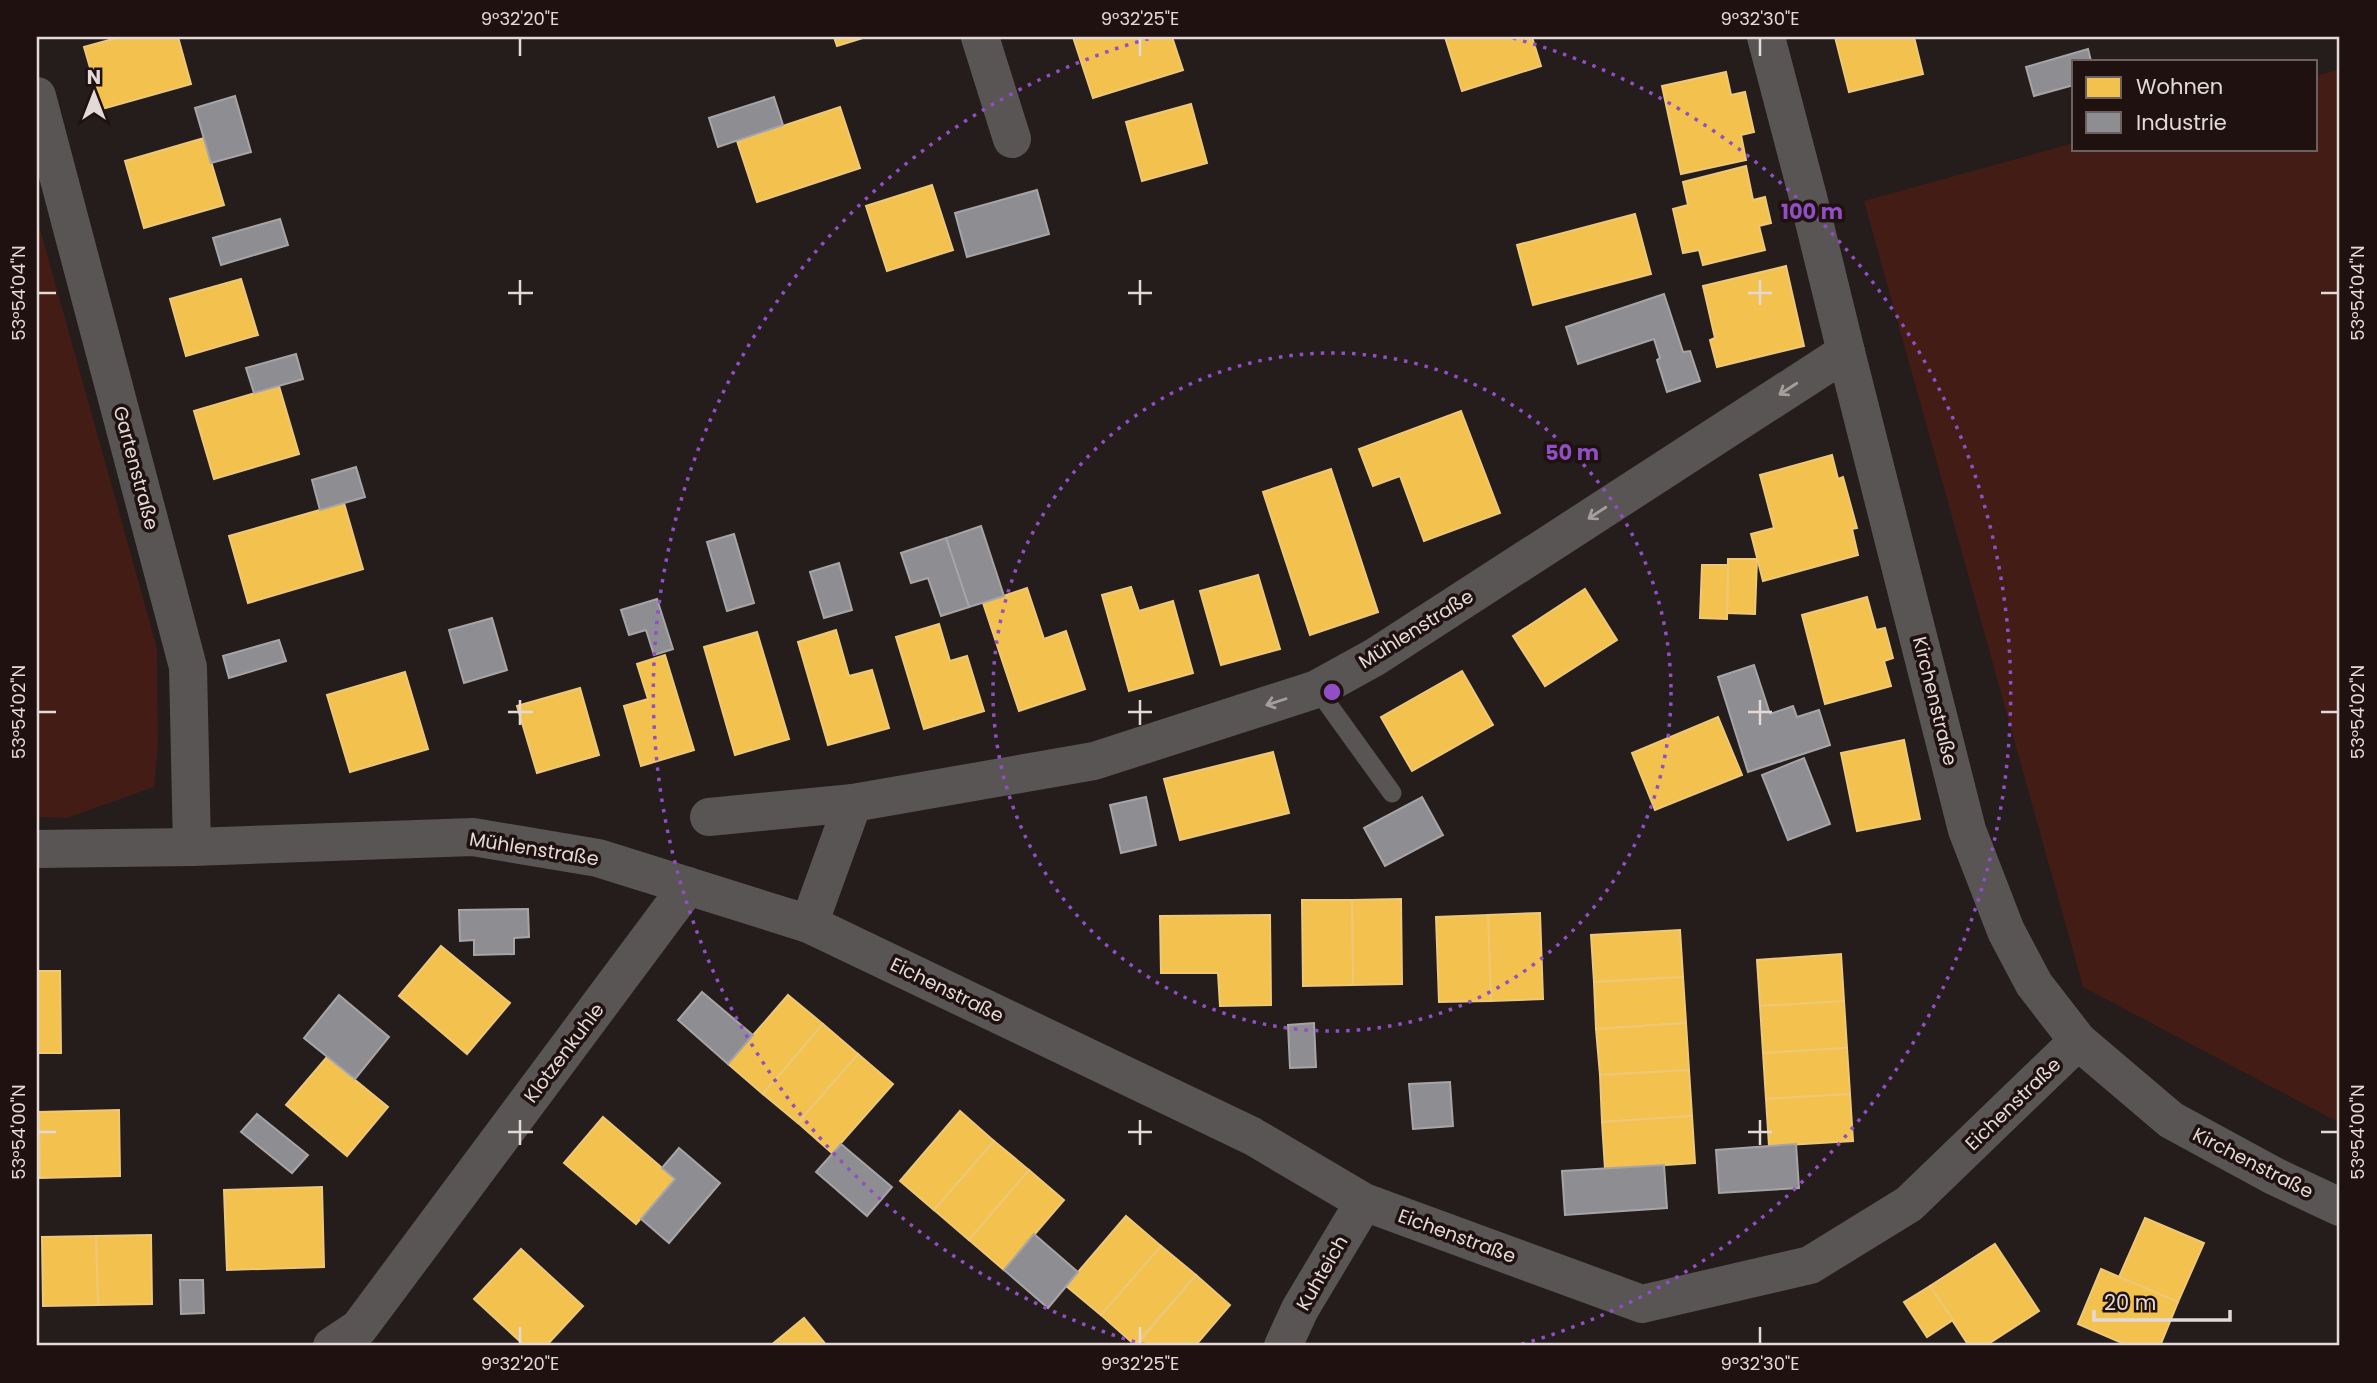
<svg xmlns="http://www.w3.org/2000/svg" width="2377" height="1383" viewBox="0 0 2377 1383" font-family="Poppins,sans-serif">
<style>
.green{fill:#431c15}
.homes{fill:#f2c14e;stroke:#eec877;stroke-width:2}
.industry{fill:#8d8d92;stroke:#a7a4a7;stroke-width:2}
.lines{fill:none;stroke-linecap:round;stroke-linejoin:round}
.service{stroke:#595554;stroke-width:19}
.minor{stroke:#595554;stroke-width:38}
.tertiary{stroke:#595554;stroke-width:38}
.oneway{stroke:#a59e9c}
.ticks{fill:none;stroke:#e3d9d7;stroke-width:2.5}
.ring{fill:none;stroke:#904fc4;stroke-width:3.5;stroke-dasharray:3.5 7}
.labels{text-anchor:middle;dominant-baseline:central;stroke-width:7;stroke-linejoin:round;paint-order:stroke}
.street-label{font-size:19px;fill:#e3d9d7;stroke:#1f110f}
.centre{fill:#904fc4;stroke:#1f110f;stroke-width:3.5}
.ring-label{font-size:21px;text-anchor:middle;font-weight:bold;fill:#904fc4;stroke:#1f110f;stroke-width:7;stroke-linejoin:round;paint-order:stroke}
.neatline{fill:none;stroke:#e3d9d7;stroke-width:2.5}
.ticks-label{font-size:18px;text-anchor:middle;fill:#e3d9d7}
</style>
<rect width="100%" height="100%" fill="#241d1c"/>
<g class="green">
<polygon points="2340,69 2340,1123 2083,987 1864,201 2074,143 2074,149 2316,149 2316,76"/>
<polygon points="37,218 157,648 158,745 154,787 67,818 37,817"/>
</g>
<g class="homes">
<polygon points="120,37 178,37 191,84 102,109 84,47"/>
<polygon points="834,37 866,37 837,46"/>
<polygon points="1073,37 1172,37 1183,70 1093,98"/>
<polygon points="1445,37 1532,37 1541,66 1462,91"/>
<polygon points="1835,37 1914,37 1923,74 1849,92"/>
<polygon points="1726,72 1731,95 1745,92 1754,132 1741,135 1746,160 1681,174 1662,86"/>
<polygon points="1191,104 1207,163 1142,181 1126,122"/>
<polygon points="840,107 860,168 757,202 737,141"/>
<polygon points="204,138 224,205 144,228 125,161"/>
<polygon points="1746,166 1753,200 1765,197 1771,223 1759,226 1765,250 1703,265 1699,250 1683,253 1673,209 1688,205 1683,182"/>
<polygon points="932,185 953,250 887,271 866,206"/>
<polygon points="1635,214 1651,274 1533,305 1517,245"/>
<polygon points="1786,266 1804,346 1717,367 1710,340 1715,338 1703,286"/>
<polygon points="241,279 258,335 186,356 170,299"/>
<polygon points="279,386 299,454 214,479 194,411"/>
<polygon points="1461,411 1500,513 1424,541 1400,476 1373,486 1359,449"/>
<polygon points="1832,455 1838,479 1843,477 1857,528 1852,529 1858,555 1763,581 1751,534 1774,528 1760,475"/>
<polygon points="1331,469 1378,612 1310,635 1263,492"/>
<polygon points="344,503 363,569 248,603 229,536"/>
<polygon points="1728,559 1757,559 1755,614 1727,613"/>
<polygon points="1702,565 1728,565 1727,619 1700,618"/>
<polygon points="1258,575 1280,649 1221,665 1200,591"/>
<polygon points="1131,587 1139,611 1173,601 1193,673 1129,691 1102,595"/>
<polygon points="1027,588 1044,639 1066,631 1085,689 1019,711 983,603"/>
<polygon points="1585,589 1617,640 1545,686 1513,636"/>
<polygon points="1867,597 1876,630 1885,628 1893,658 1884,661 1891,686 1825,704 1802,615"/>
<polygon points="939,624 950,661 967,656 984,711 924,729 896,637"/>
<polygon points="836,630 849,676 872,670 889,728 828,745 798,642"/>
<polygon points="757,632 789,739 735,755 704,647"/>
<polygon points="665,655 694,750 641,766 624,706 648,699 637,664"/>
<polygon points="1462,671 1493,725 1412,771 1381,717"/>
<polygon points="405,672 428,749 350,772 327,695"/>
<polygon points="580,688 599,755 537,773 517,706"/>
<polygon points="1718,717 1742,775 1655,810 1632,753"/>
<polygon points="1904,740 1920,819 1857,831 1841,753"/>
<polygon points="1273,752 1289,813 1180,840 1164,779"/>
<polygon points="1401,899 1402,984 1353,985 1352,900"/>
<polygon points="1302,900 1352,900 1353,985 1303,986"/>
<polygon points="1540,913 1543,999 1491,1001 1488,915"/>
<polygon points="1270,915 1271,1005 1220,1006 1218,973 1161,973 1160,916"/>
<polygon points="1488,915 1491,1001 1439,1002 1436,917"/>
<polygon points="1680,930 1683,977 1594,982 1591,935"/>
<polygon points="441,946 510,1003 467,1054 399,996"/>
<polygon points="1841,954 1844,1001 1760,1006 1757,960"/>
<polygon points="37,971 60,971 61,1053 37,1053"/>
<polygon points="1683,977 1686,1023 1596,1029 1594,982"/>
<polygon points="788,995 823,1024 763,1094 728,1064"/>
<polygon points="1844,1001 1847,1048 1763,1053 1760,1006"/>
<polygon points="1686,1023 1689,1070 1600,1075 1596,1029"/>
<polygon points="823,1024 858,1054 798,1123 763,1094"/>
<polygon points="1847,1048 1850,1094 1766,1099 1763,1053"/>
<polygon points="858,1054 893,1084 832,1153 798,1123"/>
<polygon points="327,1057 388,1107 347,1156 286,1105"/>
<polygon points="1689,1070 1692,1116 1602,1122 1600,1075"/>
<polygon points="1850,1094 1853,1141 1769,1146 1766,1099"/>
<polygon points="119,1110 120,1176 40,1178 39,1112"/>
<polygon points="960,1111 994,1141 934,1210 900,1181"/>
<polygon points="1692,1116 1695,1163 1605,1169 1602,1122"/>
<polygon points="603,1117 675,1179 636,1224 564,1163"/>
<polygon points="994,1141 1029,1170 969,1240 934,1210"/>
<polygon points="1029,1170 1064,1200 1004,1270 969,1240"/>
<polygon points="322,1187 324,1267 227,1270 224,1190"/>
<polygon points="1126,1216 1161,1246 1101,1315 1066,1286"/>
<polygon points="2145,1218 2204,1243 2178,1302 2119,1277"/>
<polygon points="151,1235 152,1304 98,1305 96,1236"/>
<polygon points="96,1236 98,1305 43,1306 42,1237"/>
<polygon points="1995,1244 2039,1311 1985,1346 1969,1346 1930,1286"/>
<polygon points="1161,1246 1196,1275 1135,1345 1101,1315"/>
<polygon points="521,1249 583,1306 546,1346 525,1346 474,1299"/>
<polygon points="2101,1269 2178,1302 2160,1346 2129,1346 2078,1324"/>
<polygon points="1196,1275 1230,1305 1195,1346 1136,1346"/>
<polygon points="1930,1286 1953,1320 1927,1337 1904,1302"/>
<polygon points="804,1318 827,1346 770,1346"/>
</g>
<g class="industry">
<polygon points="2088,49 2091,61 2074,61 2074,85 2034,96 2026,67"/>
<polygon points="235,96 251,152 211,163 195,108"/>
<polygon points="774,97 783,125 718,147 709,118"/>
<polygon points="1037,190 1049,234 967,257 955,213"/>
<polygon points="280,219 288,245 221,265 213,238"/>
<polygon points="1664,294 1683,352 1690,351 1700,381 1667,392 1657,360 1660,358 1654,339 1578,364 1566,327"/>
<polygon points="296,354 303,379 254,393 246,368"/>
<polygon points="356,467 365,497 320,510 312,480"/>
<polygon points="981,526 1004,596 969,607 946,538"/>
<polygon points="734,534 754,603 727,611 707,542"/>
<polygon points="946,538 969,607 941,616 928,578 911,583 901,553"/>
<polygon points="839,563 852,610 824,618 810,572"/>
<polygon points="657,599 673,649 654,655 646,630 629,635 621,610"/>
<polygon points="492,618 507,670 464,683 449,630"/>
<polygon points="279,640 286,661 229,678 223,656"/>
<polygon points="1754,665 1770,714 1793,706 1797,717 1819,710 1830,745 1748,772 1718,677"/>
<polygon points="1804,758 1830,824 1788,840 1762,775"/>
<polygon points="1146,797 1156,845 1121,853 1110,805"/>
<polygon points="1422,797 1443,835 1385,866 1364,828"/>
<polygon points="528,909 529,937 514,938 514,954 474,955 474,940 460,941 459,910"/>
<polygon points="702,992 753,1035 728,1064 678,1020"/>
<polygon points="339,995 389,1037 355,1079 304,1038"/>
<polygon points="1314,1023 1316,1067 1290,1068 1288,1025"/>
<polygon points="1450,1082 1453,1126 1413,1129 1409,1084"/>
<polygon points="257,1114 308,1155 292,1173 241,1132"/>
<polygon points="841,1144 892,1187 867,1216 816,1172"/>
<polygon points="1796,1144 1799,1188 1719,1193 1716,1150"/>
<polygon points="679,1148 720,1183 669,1243 641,1219 675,1179 662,1168"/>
<polygon points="1664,1165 1667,1208 1565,1215 1562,1171"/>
<polygon points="1034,1234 1078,1272 1048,1308 1004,1270"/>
<polygon points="180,1280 203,1280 204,1313 181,1314"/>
</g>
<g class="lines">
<polyline class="service" points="1317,689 1392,793"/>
<g class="minor">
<polyline points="980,37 1012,139"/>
<polyline points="37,96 188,667 192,847"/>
<polyline points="709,817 853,803"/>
<polyline points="37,849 192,847 473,837 598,858 809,924 853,803 1094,761 1317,689 1375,657 1846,352"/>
<polyline points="809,924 1252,1136 1364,1202 1642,1304 1810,1265 1909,1204 2078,1041"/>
<polyline points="332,1346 359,1328 688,886"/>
<polyline points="1283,1346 1300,1309 1364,1202"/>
</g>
<polyline class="tertiary" points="1766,37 1808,197 1846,352 1967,830 2006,931 2034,984 2078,1041 2171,1120 2274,1176 2340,1207"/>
</g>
<defs><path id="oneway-shaft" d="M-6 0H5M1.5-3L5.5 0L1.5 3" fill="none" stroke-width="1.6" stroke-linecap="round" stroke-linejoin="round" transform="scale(1.75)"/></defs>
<g class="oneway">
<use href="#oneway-shaft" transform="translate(1788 389) rotate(147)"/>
<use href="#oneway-shaft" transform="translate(1597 513) rotate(147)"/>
<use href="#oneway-shaft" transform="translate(1276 702) rotate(162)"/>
</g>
<path class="ticks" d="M520 38V56M1140 38V56M1760 38V56M520 280V305M1140 280V305M1760 280V305M38 293H56M508 293H533M1128 293H1152M1748 293H1772M2321 293H2338M520 700V725M1140 700V725M1760 700V725M38 712H56M508 712H533M1128 712H1152M1748 712H1772M2321 712H2338M520 1120V1145M1140 1120V1145M1760 1120V1145M38 1132H56M508 1132H533M1128 1132H1152M1748 1132H1772M2321 1132H2338M520 1327V1344M1140 1327V1344M1760 1327V1344"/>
<g class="ring">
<circle cx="1332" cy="692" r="339"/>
<path d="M1145 1345A679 679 0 0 1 1151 38M1513 38A679 679 0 0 1 1519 1345"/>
</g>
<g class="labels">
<g class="street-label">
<text transform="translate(136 468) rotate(75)">Gartenstraße</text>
<text transform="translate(1416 629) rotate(-32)">Mühlenstraße</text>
<text transform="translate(1935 701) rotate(76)">Kirchenstraße</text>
<text transform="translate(534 849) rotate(9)">Mühlenstraße</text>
<text transform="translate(947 990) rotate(26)">Eichenstraße</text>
<text transform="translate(564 1053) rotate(-53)">Klotzenkuhle</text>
<text transform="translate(2013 1104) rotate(-44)">Eichenstraße</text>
<text transform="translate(2253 1163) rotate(27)">Kirchenstraße</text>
<text transform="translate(1457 1236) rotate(20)">Eichenstraße</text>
<text transform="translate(1322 1273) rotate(-60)">Kuhteich</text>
</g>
</g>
<circle cx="1332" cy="692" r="10" class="centre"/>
<g class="ring-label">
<text x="1812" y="219">100 m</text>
<text x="1572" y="460">50 m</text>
</g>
<rect width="2377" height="1383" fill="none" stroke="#1f110f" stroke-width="77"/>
<rect x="2072" y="60" width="245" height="91" fill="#1f110f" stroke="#6d615f" stroke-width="2"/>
<rect x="2086" y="77" width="35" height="21" fill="#f2c14e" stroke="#6d615f" stroke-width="2"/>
<text x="2136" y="94" font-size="21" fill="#e3d9d7">Wohnen</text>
<rect x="2086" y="112" width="35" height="21" fill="#8d8d92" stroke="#6d615f" stroke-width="2"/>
<text x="2136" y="130" font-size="21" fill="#e3d9d7">Industrie</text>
<g transform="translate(94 94)" stroke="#1f110f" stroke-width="5" paint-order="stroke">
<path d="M0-5L12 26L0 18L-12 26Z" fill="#e3d9d7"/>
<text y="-10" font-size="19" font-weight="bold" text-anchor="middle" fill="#e3d9d7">N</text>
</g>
<path d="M2094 1310v10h136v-10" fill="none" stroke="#e3d9d7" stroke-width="3.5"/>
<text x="2104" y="1310" font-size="21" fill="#e3d9d7" stroke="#1f110f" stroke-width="5" paint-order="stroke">20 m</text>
<rect x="38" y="38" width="2300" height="1306" class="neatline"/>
<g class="ticks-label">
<text x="520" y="25">9°32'20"E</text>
<text x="1140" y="25">9°32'25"E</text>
<text x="1760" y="25">9°32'30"E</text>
<text transform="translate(19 293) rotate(-90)" y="6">53°54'04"N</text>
<text transform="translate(2358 293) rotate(-90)" y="6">53°54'04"N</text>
<text transform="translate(19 712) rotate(-90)" y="6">53°54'02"N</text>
<text transform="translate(2358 712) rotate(-90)" y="6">53°54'02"N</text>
<text transform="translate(19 1132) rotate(-90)" y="6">53°54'00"N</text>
<text transform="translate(2358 1132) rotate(-90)" y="6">53°54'00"N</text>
<text x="520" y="1370">9°32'20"E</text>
<text x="1140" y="1370">9°32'25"E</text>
<text x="1760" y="1370">9°32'30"E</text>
</g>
</svg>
